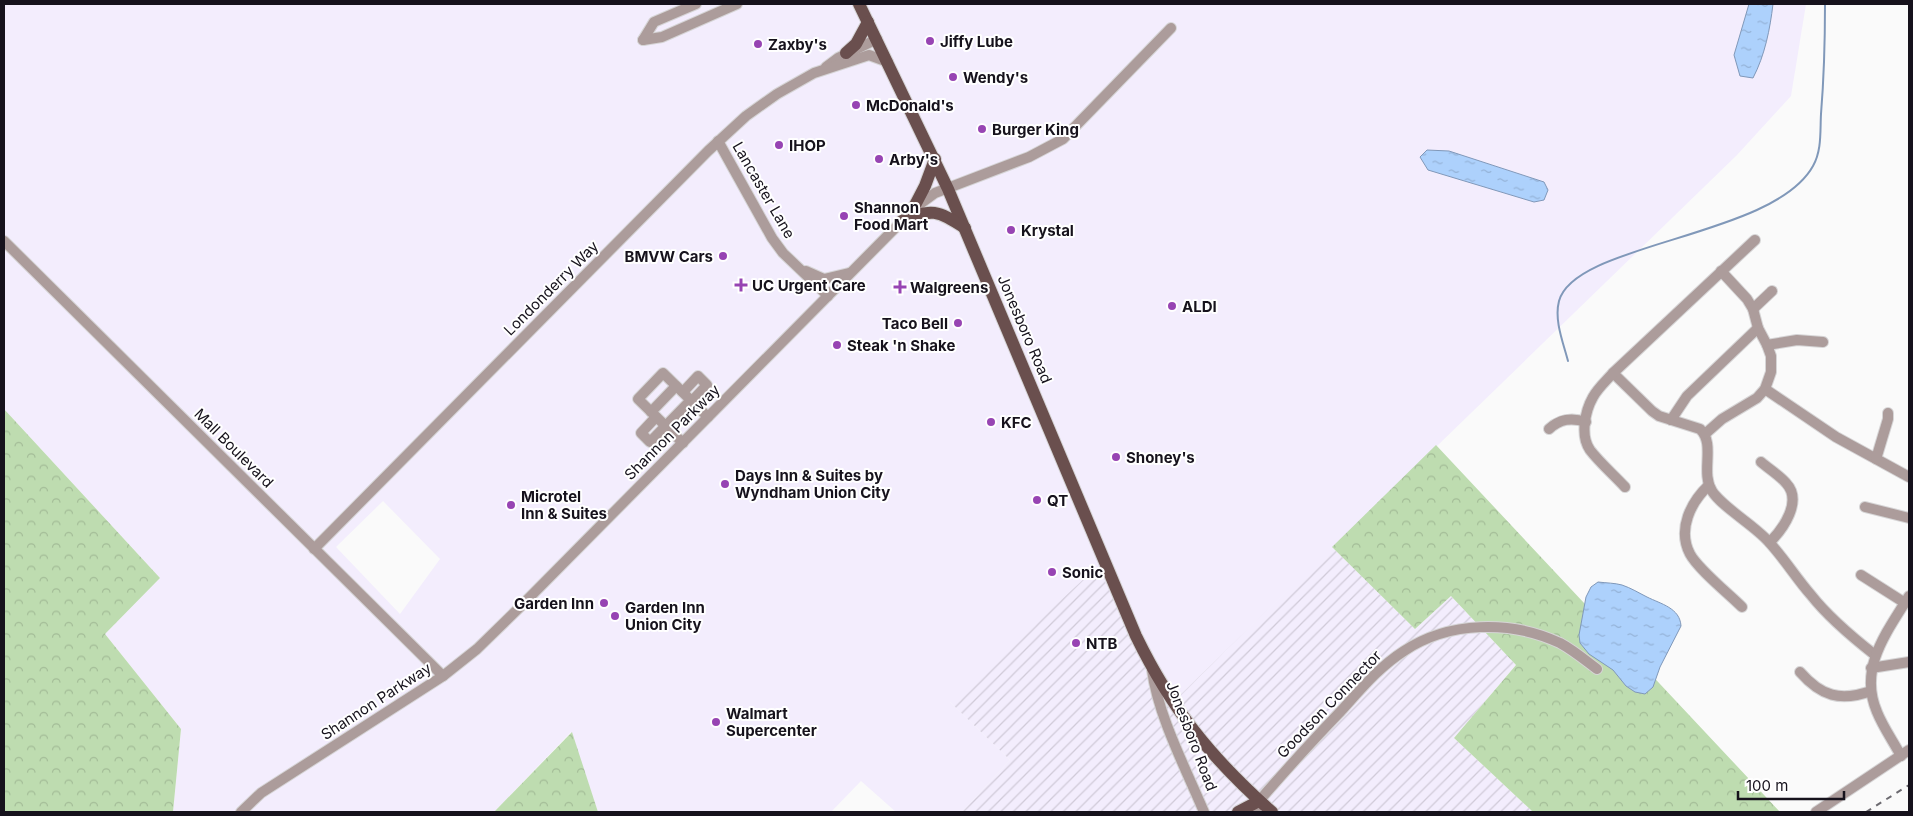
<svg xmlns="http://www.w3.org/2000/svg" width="1913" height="816" viewBox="0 0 1913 816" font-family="Inter,sans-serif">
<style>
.built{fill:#f3edfd;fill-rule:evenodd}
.industrial{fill:url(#industrial-furrows)}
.forest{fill:url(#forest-crowns)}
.water{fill:url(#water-ripples);stroke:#8098b9}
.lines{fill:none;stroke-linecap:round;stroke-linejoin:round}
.stream{stroke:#8098b9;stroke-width:2}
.minor-casing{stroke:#d6d5d6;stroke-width:12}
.major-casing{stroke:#d6d5d6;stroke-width:14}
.minor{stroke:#ac9c9b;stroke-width:10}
.major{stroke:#6a4f4e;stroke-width:12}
.rail{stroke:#6c6a70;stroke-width:2;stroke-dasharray:6 6;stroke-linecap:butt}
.poi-dot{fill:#9744b3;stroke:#fff;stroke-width:2}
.labels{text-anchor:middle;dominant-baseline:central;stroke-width:4;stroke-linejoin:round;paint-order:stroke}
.poi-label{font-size:15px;font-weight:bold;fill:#16121c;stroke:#fff;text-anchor:start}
.street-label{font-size:15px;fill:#16121c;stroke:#fff}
</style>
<defs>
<pattern id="industrial-furrows" width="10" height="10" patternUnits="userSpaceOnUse" patternTransform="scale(1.25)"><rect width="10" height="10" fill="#f3edfd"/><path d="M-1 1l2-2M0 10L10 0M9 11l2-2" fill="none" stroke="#d0cad8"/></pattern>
<pattern id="forest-crowns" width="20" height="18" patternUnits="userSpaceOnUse" patternTransform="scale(1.25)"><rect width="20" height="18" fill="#bedcb0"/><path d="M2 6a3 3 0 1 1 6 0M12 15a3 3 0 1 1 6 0" fill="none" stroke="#a3bc97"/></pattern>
<pattern id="water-ripples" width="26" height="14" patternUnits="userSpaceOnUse" patternTransform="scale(1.25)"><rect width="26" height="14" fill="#add1fc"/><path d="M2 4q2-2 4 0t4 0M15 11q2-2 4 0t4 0" fill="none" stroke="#94b2d7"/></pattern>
</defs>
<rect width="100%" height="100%" fill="#fafafa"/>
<path class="built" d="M4 4H1806L1791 96 1737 155 1172 703 950 702 1010 760 962 812H896L861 781 831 812H598L571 732 494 812H173L181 729 105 634 160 578 4 409ZM383 501 440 559 400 614 336 547Z"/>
<polygon class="industrial" points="1332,547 1415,629 1451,596 1516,665 1454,738 1533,812 962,812 1010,760 950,702 1098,566 1129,634 1172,703"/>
<g class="forest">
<polygon points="4,409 160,578 105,634 181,729 173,812 4,812"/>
<polygon points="1436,445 1780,812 1533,812 1454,738 1516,665 1451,596 1415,629 1332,547"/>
<polygon points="572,732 598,812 494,812"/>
</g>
<g class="water">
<path d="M1749 4H1773C1770 29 1765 55 1753 78L1740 76 1734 55Z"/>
<polygon points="1427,150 1449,151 1544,182 1548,190 1544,200 1534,202 1428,170 1420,157"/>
<path d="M1598 582C1606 583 1615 583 1622 585 1631 588 1639 593 1647 597 1661 604 1680 608 1681 626L1660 667 1653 687 1645 694 1635 692 1626 686 1613 670 1589 654 1580 643 1579 635 1586 597 1591 587Z"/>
</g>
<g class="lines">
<path class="stream" d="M1568 361C1563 342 1554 320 1559 301 1575 242 1773 238 1813 166 1822 150 1820 131 1821 114 1824 77 1825 41 1825 4"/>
<defs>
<g id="minor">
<polyline points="643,40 662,37 737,4"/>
<polyline points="643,40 654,22 696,4"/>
<polyline points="826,67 838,58 877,39"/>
<polyline points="718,141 772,238 783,253 828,296"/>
<polyline points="916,207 935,193 1029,157 1063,139 1171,28"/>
<polyline points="4,241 443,676"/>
<polyline points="806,271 824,279 849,273"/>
<polyline points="1753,309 1772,291"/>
<polyline points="1767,345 1797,340 1823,342"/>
<path d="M1613 373 1652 411 1659 416 1700 429C1716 444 1700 472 1712 491 1722 507 1754 525 1768 541 1784 558 1796 578 1811 595 1829 618 1852 637 1875 655"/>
<polyline points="1765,389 1836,437 1909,477"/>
<polyline points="683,392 698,376 707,385 692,401"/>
<polyline points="651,412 676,386"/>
<polyline points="656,417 641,433 650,442 691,400"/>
<polyline points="1671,420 1687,396 1758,328"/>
<path d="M1549 429C1560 419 1571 417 1586 422"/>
<polyline points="1705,434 1722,419 1757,398 1765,389 1771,372 1771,356 1767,345 1758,328 1753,309 1747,299 1721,271"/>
<polyline points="683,443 638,399 663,373 708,417"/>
<polyline points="1876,459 1888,419 1888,413"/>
<path d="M1761 462C1769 469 1779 475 1786 483 1803 501 1783 529 1770 542"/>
<path d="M1709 485C1691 502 1677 529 1690 554 1698 569 1729 594 1742 607"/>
<path d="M1625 487C1614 475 1600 463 1590 450 1580 436 1585 411 1593 397 1598 388 1606 381 1613 373L1755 240"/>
<polyline points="1865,507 1909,518"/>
<polyline points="314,549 708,151 746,116 777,94 814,73 869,55 888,62"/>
<polyline points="1861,575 1905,603"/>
<polyline points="1871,668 1909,662"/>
<path d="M1152 670C1158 716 1186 769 1204 812"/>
<path d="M1800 672C1821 696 1840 702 1871 691"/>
<path d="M1901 756C1893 741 1883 727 1877 712 1858 668 1887 632 1909 596"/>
<polyline points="241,812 261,793 443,676 477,649 519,608 906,217"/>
<path d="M1255 812 1259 801C1286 770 1313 740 1341 711 1361 689 1379 667 1404 651 1449 621 1511 620 1560 643 1573 650 1585 660 1597 669"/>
<polyline points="1816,812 1909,750"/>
</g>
<g id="major">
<path d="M859 4 948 189 1136 636C1172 710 1211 758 1272 812"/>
<polyline points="846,53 856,44 868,22"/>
<polyline points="912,211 925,186 935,159"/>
<path d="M902 221C932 208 937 210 965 228"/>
<polyline points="1238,812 1259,801"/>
</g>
</defs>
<use href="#minor" class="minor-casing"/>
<use href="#major" class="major-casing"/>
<use href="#minor" class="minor"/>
<use href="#major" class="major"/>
<polyline class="rail" points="1866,812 1909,785"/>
</g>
<g class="poi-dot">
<circle cx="930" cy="41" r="5"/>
<circle cx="758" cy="44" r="5"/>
<circle cx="953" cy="77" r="5"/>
<circle cx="856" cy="105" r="5"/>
<circle cx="982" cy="129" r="5"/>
<circle cx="779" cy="145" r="5"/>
<circle cx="879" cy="159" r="5"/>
<circle cx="844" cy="216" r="5"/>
<circle cx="1011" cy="230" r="5"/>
<circle cx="723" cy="256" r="5"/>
<path d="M738.5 277.5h5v5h5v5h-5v5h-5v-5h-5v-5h5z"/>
<path d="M897.5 279.5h5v5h5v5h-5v5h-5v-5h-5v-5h5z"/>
<circle cx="1172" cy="306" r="5"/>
<circle cx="958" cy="323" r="5"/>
<circle cx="837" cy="345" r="5"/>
<circle cx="991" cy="422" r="5"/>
<circle cx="1116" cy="457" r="5"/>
<circle cx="725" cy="484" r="5"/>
<circle cx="1037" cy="500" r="5"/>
<circle cx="511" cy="505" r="5"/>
<circle cx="1052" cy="572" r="5"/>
<circle cx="604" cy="603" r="5"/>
<circle cx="615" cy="616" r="5"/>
<circle cx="1076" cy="643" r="5"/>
<circle cx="716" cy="722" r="5"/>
</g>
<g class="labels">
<g class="poi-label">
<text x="940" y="41">Jiffy Lube</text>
<text x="768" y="44">Zaxby's</text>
<text x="963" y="77">Wendy's</text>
<text x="866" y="105">McDonald's</text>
<text x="992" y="129">Burger King</text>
<text x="789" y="145">IHOP</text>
<text x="889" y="159">Arby's</text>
<text x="854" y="207">Shannon<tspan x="854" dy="17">Food Mart</tspan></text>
<text x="1021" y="230">Krystal</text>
<text x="713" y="256" text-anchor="end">BMVW Cars</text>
<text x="752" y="285">UC Urgent Care</text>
<text x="910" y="287">Walgreens</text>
<text x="1182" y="306">ALDI</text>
<text x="948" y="323" text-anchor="end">Taco Bell</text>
<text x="847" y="345">Steak 'n Shake</text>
<text x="1001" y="422">KFC</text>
<text x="1126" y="457">Shoney's</text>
<text x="735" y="475">Days Inn &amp; Suites by<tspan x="735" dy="17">Wyndham Union City</tspan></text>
<text x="521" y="496">Microtel<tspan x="521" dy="17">Inn &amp; Suites</tspan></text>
<text x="1047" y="500">QT</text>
<text x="1062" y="572">Sonic</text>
<text x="594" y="603" text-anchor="end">Garden Inn</text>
<text x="625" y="607">Garden Inn<tspan x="625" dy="17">Union City</tspan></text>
<text x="1086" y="643">NTB</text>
<text x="726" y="713">Walmart<tspan x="726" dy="17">Supercenter</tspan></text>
</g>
<g class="street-label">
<text transform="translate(764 190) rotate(60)">Lancaster Lane</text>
<text transform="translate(551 288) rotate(-45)">Londonderry Way</text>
<text transform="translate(1025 329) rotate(67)">Jonesboro Road</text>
<text transform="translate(672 432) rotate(-45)">Shannon Parkway</text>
<text transform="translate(234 448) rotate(45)">Mall Boulevard</text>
<text transform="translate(376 701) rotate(-33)">Shannon Parkway</text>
<text transform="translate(1329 704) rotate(-46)">Goodson Connector</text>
<text transform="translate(1192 736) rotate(69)">Jonesboro Road</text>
</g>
</g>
<rect width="1913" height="816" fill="none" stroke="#16121c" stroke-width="10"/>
<path d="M1738 791v8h106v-8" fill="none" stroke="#16121c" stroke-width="2.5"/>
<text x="1746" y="791" font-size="15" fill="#16121c" stroke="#ffffff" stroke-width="4" paint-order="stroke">100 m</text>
</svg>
